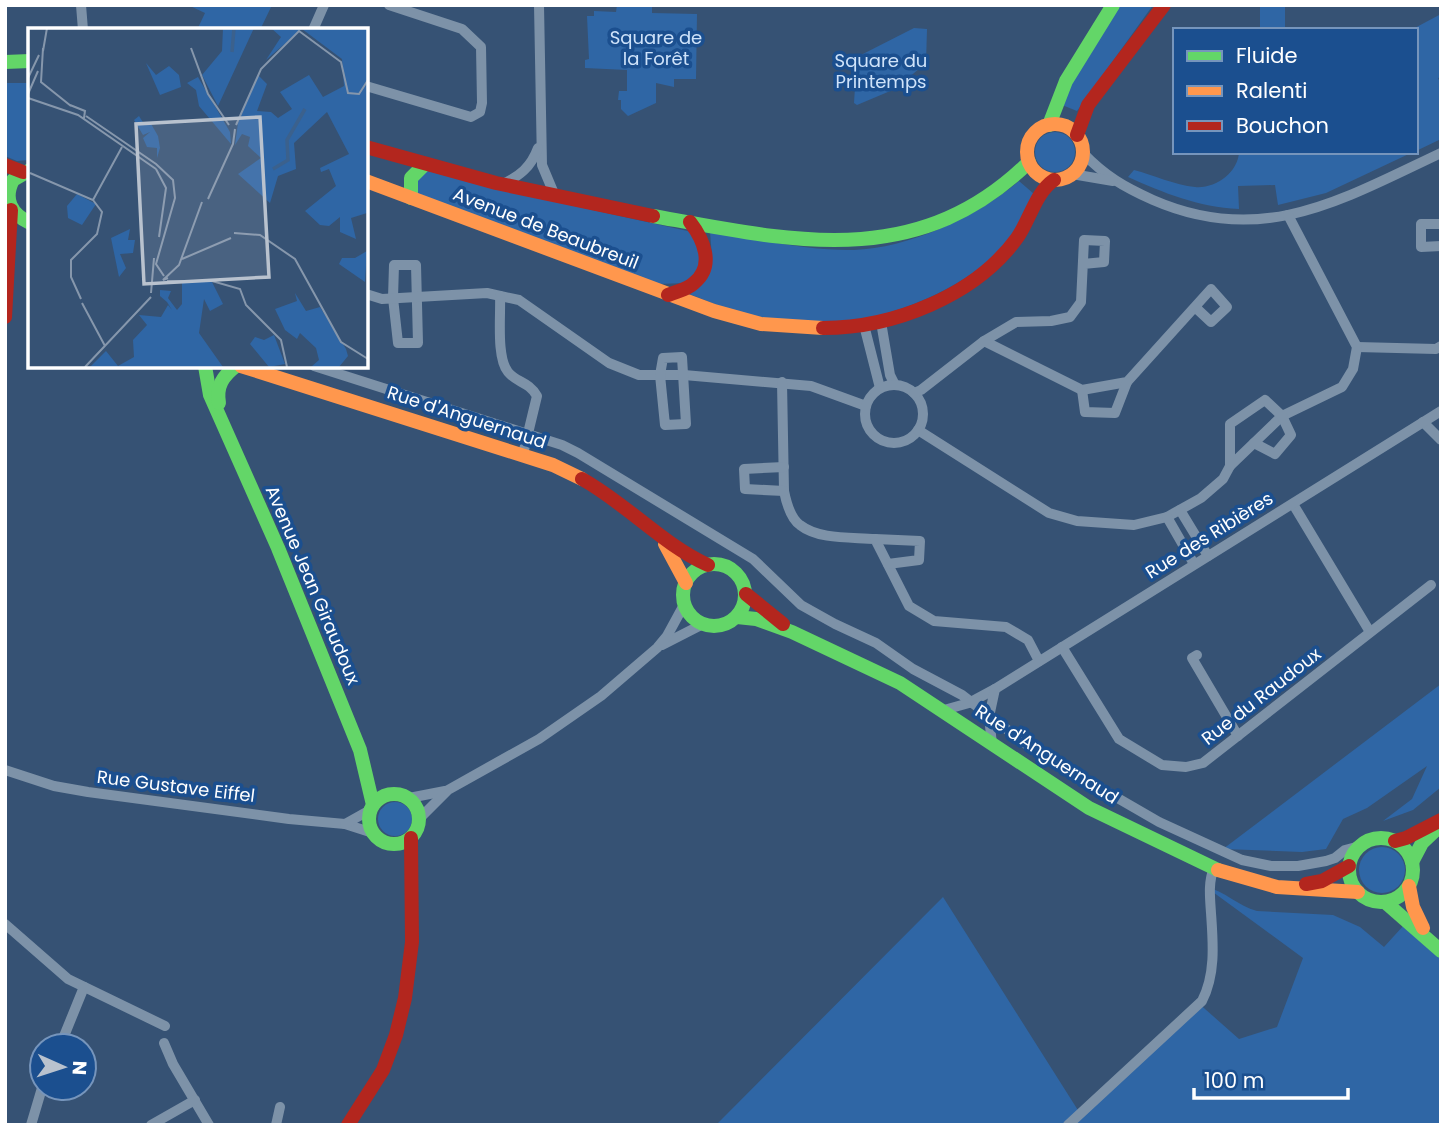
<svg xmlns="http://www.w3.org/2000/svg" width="1446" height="1130" viewBox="0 0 1446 1130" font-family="Poppins,sans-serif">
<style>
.green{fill:#2f66a5}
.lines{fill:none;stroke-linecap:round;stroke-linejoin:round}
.street{stroke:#7d92a8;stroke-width:10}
.fast{stroke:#63d668;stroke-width:14}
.slow{stroke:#ff974d;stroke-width:14}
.jam{stroke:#b3261e;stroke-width:14}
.labels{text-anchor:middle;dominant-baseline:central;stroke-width:7;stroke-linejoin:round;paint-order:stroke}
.park-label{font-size:18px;fill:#cfe3fa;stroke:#1b4f8f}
.street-label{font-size:18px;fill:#fff;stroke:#1b4f8f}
.inset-river{fill:none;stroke:#3b618d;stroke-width:3.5}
.inset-road{fill:none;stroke:#8697ac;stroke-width:2}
.view{fill:#b9c2ce;fill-opacity:0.15;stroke:#b9c2ce;stroke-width:3.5}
.inset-edge{fill:none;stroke:#fff;stroke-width:3.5}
</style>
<rect width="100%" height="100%" fill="#365274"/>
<g class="green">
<polygon points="188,5 272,5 260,30 197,30 205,13"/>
<polygon points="617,5 652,5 652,13 697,14 696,79 674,79 674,87 656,83 656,103 628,116 621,109 621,100 618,100 619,91 627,91 627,70 585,68 585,60 589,59 587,16 594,16 594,11 616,12"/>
<polygon points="1120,5 1153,5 1077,111 1062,105 1070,85"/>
<rect x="1260" y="5" width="25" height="25"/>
<polygon points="1441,14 1441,77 1438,78 1441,84 1441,139 1416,151 1416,30 1411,30"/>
<polygon points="914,28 927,29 926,63 895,89 857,105 854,103 857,57"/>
<polygon points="5,83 30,83 29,160 17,161 5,156"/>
<circle cx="1055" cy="152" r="20"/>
<path d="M1239 152H1413L1326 193 1278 205 1275 185 1238 186 1239 209C1198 207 1164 193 1128 177L1134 170C1153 175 1175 185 1195 187 1215 189 1238 173 1239 152Z"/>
<polygon points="428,171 502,190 692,232 702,249 701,267 685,283 659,284 422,197 415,191 420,172"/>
<path d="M1019 181 1034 194C1025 212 1018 230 1005 245 965 289 897 316 839 323 820 326 795 323 775 321 744 317 713 303 684 292L712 257 710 232C755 239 809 251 854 250 907 249 979 216 1019 181Z"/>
<polygon points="1441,684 1441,787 1413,810 1383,821 1412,799 1427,766 1367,808 1343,819 1326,849 1302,852 1223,849"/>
<circle cx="395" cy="819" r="17"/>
<circle cx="1382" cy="870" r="23"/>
<path d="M1206 887C1225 891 1238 906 1257 911L1333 915 1360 927 1384 947 1404 925 1441 953V1125H716L943 897 1081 1115 1196 1001 1239 1039 1277 1027 1303 958Z"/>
</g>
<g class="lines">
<g class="street">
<polyline points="81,5 83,30"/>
<polyline points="539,5 542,165 555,196"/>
<polyline points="313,30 324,5"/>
<polyline points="366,86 471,117 480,112 482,103 481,47 462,29 389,5"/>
<path d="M1083 153C1105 176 1124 187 1153 200 1263 248 1343 199 1441 153"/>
<polyline points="1072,174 1113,181"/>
<path d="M501 185C520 176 531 167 538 148"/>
<polyline points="1441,224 1421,224 1421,247 1441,246"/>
<polygon points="394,265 416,265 418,343 398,343 393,298"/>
<polyline points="366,294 382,299 487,293 519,300 609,363 639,375 684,375 811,386 866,406"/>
<path d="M500 296C501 315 496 357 508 372 517 383 528 381 537 396L523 454"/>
<polyline points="881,322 890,375 895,385"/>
<polyline points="864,325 880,388"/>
<polyline points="984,341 1082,390 1127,382 1211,289 1227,307 1211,322 1195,307"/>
<polyline points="1357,347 1436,349 1441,346"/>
<polygon points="682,357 686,424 665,425 660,375 663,358"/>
<polyline points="314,366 562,445 578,453 753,559 801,605 835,624 876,643 913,669 962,695 1031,748 1159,822 1242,860 1271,866 1298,866 1326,861 1335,858 1345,850 1360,846"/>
<path d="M782 382 784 491C786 501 790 518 800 525 819 540 852 537 875 539L909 606 934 621 1006 627 1028 640 1039 661"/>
<circle cx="894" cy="414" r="29"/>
<polyline points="1082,390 1085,412 1115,413 1127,382"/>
<polyline points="914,393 921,390 984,341 1016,322 1051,321 1070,317 1081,302 1084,240 1105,241 1104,262 1083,264"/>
<polyline points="1423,422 1441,440"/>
<polyline points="918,430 1049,513 1077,521 1134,525 1167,517 1201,498 1223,479 1230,466 1282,416 1342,387 1353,369 1357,347 1288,215"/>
<polyline points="1230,466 1230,424 1265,400 1282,416 1291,435 1275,454 1254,443"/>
<polyline points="784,467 744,469 745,489 784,491"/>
<polyline points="1293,504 1370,632"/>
<polyline points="1180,510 1208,556"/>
<polyline points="1167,517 1194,564"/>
<polyline points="875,539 920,541 919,560 888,564"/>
<polyline points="662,645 703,624"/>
<polyline points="1062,647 1119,739 1162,765 1186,767 1203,763 1431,585"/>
<polyline points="1197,655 1192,658 1238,736"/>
<polyline points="944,710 969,703 995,689 1441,411"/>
<polyline points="992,744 989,717 995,689"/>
<polyline points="5,770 54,786 88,792 289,819 345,824 373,833"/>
<polyline points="409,798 445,791"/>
<polyline points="420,818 448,790 539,739 601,696 657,648 667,636 685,603"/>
<polyline points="345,824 370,810"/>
<polyline points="5,924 68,979 165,1026"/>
<polyline points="164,1043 173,1064 209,1125"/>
<polyline points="60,1046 84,987"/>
<polyline points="31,1125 42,1088"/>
<polyline points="151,1125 195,1100"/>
<polyline points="276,1125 280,1107"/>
<path d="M1068 1125 1202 1001C1216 974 1213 942 1211 913 1210 898 1208 882 1214 868"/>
</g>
<g class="fast">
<polyline points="5,62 30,61"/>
<polyline points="1049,125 1066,81 1113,5"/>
<path d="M30 170 13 180C3 199 11 214 30 223"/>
<polyline points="411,198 411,178 425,164"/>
<path d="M653 216C791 241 917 272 1029 162"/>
<polyline points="205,366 210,395 278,548 360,750 373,805"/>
<path d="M219 403C216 386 223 376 236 366"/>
<circle cx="714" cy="595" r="31"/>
<polyline points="737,617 756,619 792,632 900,683 1089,808 1218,870"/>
<circle cx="394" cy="819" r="25"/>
<circle cx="1381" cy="870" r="32"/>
<polyline points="1412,862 1422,843 1441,825"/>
<polyline points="1385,902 1441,951"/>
</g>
<g class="slow">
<circle cx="1055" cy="152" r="28"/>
<polyline points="366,181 714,311 761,324 823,328"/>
<polyline points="241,366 553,465 582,479"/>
<polyline points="665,544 686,583"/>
<polyline points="1218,870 1277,887 1358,892"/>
<polyline points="1409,886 1413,907 1423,928"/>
</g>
<g class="jam">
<polyline points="1077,135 1088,105 1164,5"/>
<polyline points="366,147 496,183 653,216"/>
<polyline points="5,165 23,172"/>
<path d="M668 295C677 291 687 290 694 283 715 266 704 240 690 222"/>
<polyline points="5,317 11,210"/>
<path d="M823 328C893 328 975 296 1017 238 1030 220 1035 193 1054 180"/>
<path d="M582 479C627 504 662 544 708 565"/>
<polyline points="746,594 783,624"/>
<polyline points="1395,841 1406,838 1441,820"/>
<polyline points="1306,884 1322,881 1349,866"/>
<polyline points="348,1125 383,1070 396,1035 405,998 412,942 411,838"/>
</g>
</g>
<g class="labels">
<g class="park-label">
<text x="656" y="37">Square de<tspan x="656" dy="21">la Forêt</tspan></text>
<text x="881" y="60">Square du<tspan x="881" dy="21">Printemps</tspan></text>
</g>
<g class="street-label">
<text transform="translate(546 228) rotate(21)">Avenue de Beaubreuil</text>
<text transform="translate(467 417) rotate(18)">Rue d'Anguernaud</text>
<text transform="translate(1209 535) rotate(-32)">Rue des Ribières</text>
<text transform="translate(313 585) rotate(67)">Avenue Jean Giraudoux</text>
<text transform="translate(1261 696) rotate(-38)">Rue du Raudoux</text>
<text transform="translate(1047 754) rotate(33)">Rue d'Anguernaud</text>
<text transform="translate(176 786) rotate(7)">Rue Gustave Eiffel</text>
</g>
</g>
<g transform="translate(28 28)">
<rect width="340" height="340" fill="#365274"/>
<path d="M195 0H226L190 78 174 47 194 23ZM243 0H339V185L323 190 328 211 312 204V189L301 198 292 197 277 183 308 158 301 141 293 144 292 140 321 126 299 84 266 115 268 141 250 148 242 175 210 146 233 130 220 118 222 109 214 106 207 117 210 95 230 47 239 56 229 83 243 84 250 90 264 81 252 64 281 47 295 69 316 58 314 31 274 1 238 32 253 9ZM118 35 128 47 141 38 151 47 153 59 132 67ZM170 49 202 104 203 116 171 78 168 62 159 55ZM111 88 116 96 122 94 130 108 132 120 129 130V120L119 119 115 110 122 104 115 107 106 92ZM49 166 68 176 54 197 40 190 39 178ZM102 201 100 212H107L105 225 92 226 98 240 91 249 83 210ZM339 223 337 254 311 236 314 230H327ZM154 254H184L195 276 182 283 176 271 171 305 195 339H62L78 323 90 338 106 329 105 312 119 297 111 287 133 289 140 277 144 282 139 274 132 268V262L143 263 140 270 149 282 154 276ZM267 265 278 283 292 279 318 321 320 328 311 339H283L291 332 288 320 272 305 269 311 257 302 247 281 269 273ZM246 307 257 336 241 339 222 316 227 309 236 312Z" fill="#2f66a5"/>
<path class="inset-river" d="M204 24 206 0M245 141 260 132 259 112 277 81"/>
<path class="inset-road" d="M15 20 13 54 43 78M163 20 180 66 201 97M15 23 19 0M0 50 11 27M0 66 10 43M0 70 50 87 128 141M42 77 57 83 56 90M58 88 128 136 145 152 147 170 128 236 136 248M208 97 233 41 271 3 313 34 320 65 331 66 340 52M128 141 138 160 131 209M2 145 65 172 74 184 69 206 43 232V249L53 271M180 171 205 116 207 101M65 172 94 119M206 205 232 207 267 231 313 314 340 331M154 231 203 210M140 250 135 252 151 237 174 174M139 253H184L212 261 218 277 253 312 259 339M123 265 126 230M54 275 77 318M57 339 123 269"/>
<path class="view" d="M232 89 241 249 116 256 108 96Z"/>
<rect width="340" height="340" class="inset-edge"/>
</g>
<rect width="1446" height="1130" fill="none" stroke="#ffffff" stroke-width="14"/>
<rect x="1173" y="28" width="245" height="126" fill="#1b4f8f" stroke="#7695bc" stroke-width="2"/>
<rect x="1187" y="51" width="35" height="10" fill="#63d668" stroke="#7695bc" stroke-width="2"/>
<text x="1236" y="63" font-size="21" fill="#ffffff">Fluide</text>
<rect x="1187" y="86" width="35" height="10" fill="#ff974d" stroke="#7695bc" stroke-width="2"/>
<text x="1236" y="98" font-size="21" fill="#ffffff">Ralenti</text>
<rect x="1187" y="121" width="35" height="10" fill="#b3261e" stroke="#7695bc" stroke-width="2"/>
<text x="1236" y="133" font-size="21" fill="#ffffff">Bouchon</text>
<g transform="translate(63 1067) rotate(93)"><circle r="33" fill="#1b4f8f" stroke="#7695bc" stroke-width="2"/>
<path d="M0-5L12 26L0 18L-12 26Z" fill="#b9c2ce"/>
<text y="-10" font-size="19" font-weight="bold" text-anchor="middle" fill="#ffffff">N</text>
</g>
<path d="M1194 1088v10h154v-10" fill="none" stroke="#ffffff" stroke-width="3.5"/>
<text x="1204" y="1088" font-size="21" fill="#ffffff" stroke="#1b4f8f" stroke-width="5" paint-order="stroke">100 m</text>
</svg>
